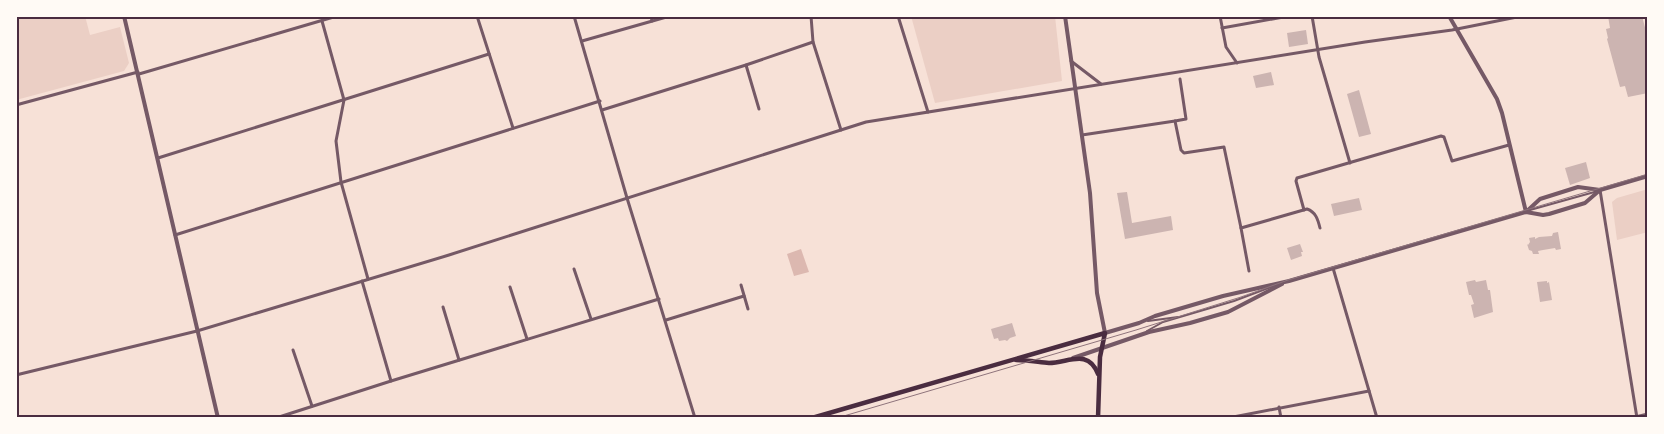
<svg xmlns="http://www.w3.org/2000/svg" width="1664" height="434" viewBox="0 0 1664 434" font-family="'Public Sans',sans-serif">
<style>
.green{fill:#ebcfc5}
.water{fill:#dcb8b0}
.building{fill:#ccb4b1}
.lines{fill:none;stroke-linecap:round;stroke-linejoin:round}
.service{stroke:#755966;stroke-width:2}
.minor{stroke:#755966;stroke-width:3}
.tertiary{stroke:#755966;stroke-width:4}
.secondary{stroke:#4a2c40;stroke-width:4.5}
.tram{stroke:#8f747c;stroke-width:1}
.neatline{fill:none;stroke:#4a2c40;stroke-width:2}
</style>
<rect width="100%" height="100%" fill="#f7e1d7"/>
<g class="green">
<polygon points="16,16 85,16 90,35 120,27 129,63 124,71 16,100"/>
<polygon points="911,16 1055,16 1062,81 935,103"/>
<polygon points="1648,189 1648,232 1617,240 1612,202 1617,198"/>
</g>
<polygon class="water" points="801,249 809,272 794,276 787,254"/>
<g class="building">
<polygon points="1608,16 1642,16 1648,39 1648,93 1628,97 1625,86 1620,87 1607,39 1608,38 1606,29 1610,28"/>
<polygon points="1306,30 1308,44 1289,47 1287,33"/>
<polygon points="1271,72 1274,85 1256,88 1253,76"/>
<polygon points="1359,90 1371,134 1359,137 1347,94"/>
<polygon points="1586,162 1590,178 1570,185 1565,168"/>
<polygon points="1127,192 1132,223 1171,216 1173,230 1125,239 1117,193"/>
<polygon points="1359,198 1362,210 1334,216 1331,204"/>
<polygon points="1558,232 1561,249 1556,250 1555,248 1543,250 1538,251 1539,254 1533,254 1532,251 1529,250 1527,244 1528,245 1530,242 1529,238 1535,237 1535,239 1539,237 1552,236 1553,233"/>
<polygon points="1300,244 1303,252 1301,252 1302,256 1291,260 1287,248"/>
<polygon points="1475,280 1476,282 1486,280 1488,290 1490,290 1493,312 1474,318 1471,305 1474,304 1471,295 1469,295 1466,282"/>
<polygon points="1547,281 1547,283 1549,282 1552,300 1540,302 1537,282"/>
<polygon points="1012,323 1016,336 1010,338 1007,341 1005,340 999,341 998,338 994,339 991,329"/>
</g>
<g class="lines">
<g class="service">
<polyline points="1530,210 1598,191"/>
<polyline points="1148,321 1178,317"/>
<polyline points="1147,331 1163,322 1234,301 1274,286"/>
</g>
<g class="minor">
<polyline points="477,16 513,128"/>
<polyline points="574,16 627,198 695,418"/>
<polyline points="651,16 652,21"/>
<polyline points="811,16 813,42 841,130"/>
<polyline points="898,16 928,112"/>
<polyline points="1220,16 1226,47 1237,63"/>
<polyline points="1312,16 1319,57 1350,163"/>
<polyline points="322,21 344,100 336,141 341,182 368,279"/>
<polyline points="1222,28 1289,16"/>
<polyline points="582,41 670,16"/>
<polyline points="1071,61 1101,84"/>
<polyline points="746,65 759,109"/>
<polyline points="139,74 337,16"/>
<polyline points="1180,79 1186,119 1175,121 1181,150 1184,153 1224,147 1241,228"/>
<polyline points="16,105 138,72"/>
<polyline points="602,110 746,65 813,42"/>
<polyline points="1082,135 1175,121"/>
<polyline points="158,158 489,54"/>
<polyline points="1600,190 1637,418"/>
<polyline points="1304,210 1296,181 1297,178 1441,136 1444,137 1452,161 1509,145"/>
<polyline points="175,235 600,101"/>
<polyline points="1333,268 1377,418"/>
<polyline points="574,269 591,319"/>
<path d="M1249 271 1241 228 1307 209C1316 212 1318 220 1320 228"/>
<polyline points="362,281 391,381"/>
<polyline points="741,285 748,309"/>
<polyline points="510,287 527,339"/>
<polyline points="443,307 459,360"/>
<polyline points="666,320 744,296"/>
<polyline points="293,350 312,406"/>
<polyline points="16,375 197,331 449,255 866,122 1365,42 1452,30 1522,16"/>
<polyline points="1279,407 1281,418"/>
<polyline points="276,418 391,381 659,299"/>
<polyline points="1228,418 1369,391"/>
<polyline points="1631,418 1648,414"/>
</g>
<g class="tertiary">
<polyline points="124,16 218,418"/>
<polyline points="1065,16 1090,193 1097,293 1105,333 1139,323 1155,316 1223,296 1289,281 1526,212 1543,215 1549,214 1585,203 1600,190"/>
<polyline points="1449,16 1497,99 1502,113 1526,212"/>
<polyline points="1526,212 1540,199 1578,187 1600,190 1648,176"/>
<polyline points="1073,358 1149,332 1190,323 1228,312 1282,284"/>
</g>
<g class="secondary">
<path d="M1016 360C1027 360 1038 362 1049 363 1068 363 1088 348 1098 374"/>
<polyline points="812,418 1105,333 1100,357 1098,418"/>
</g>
<polyline class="tram" points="837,418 1136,330 1241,297 1288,280 1648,174"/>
</g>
<rect width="1664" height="434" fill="none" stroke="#fffaf5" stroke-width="35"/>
<rect x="18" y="18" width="1628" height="398" class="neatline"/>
</svg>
